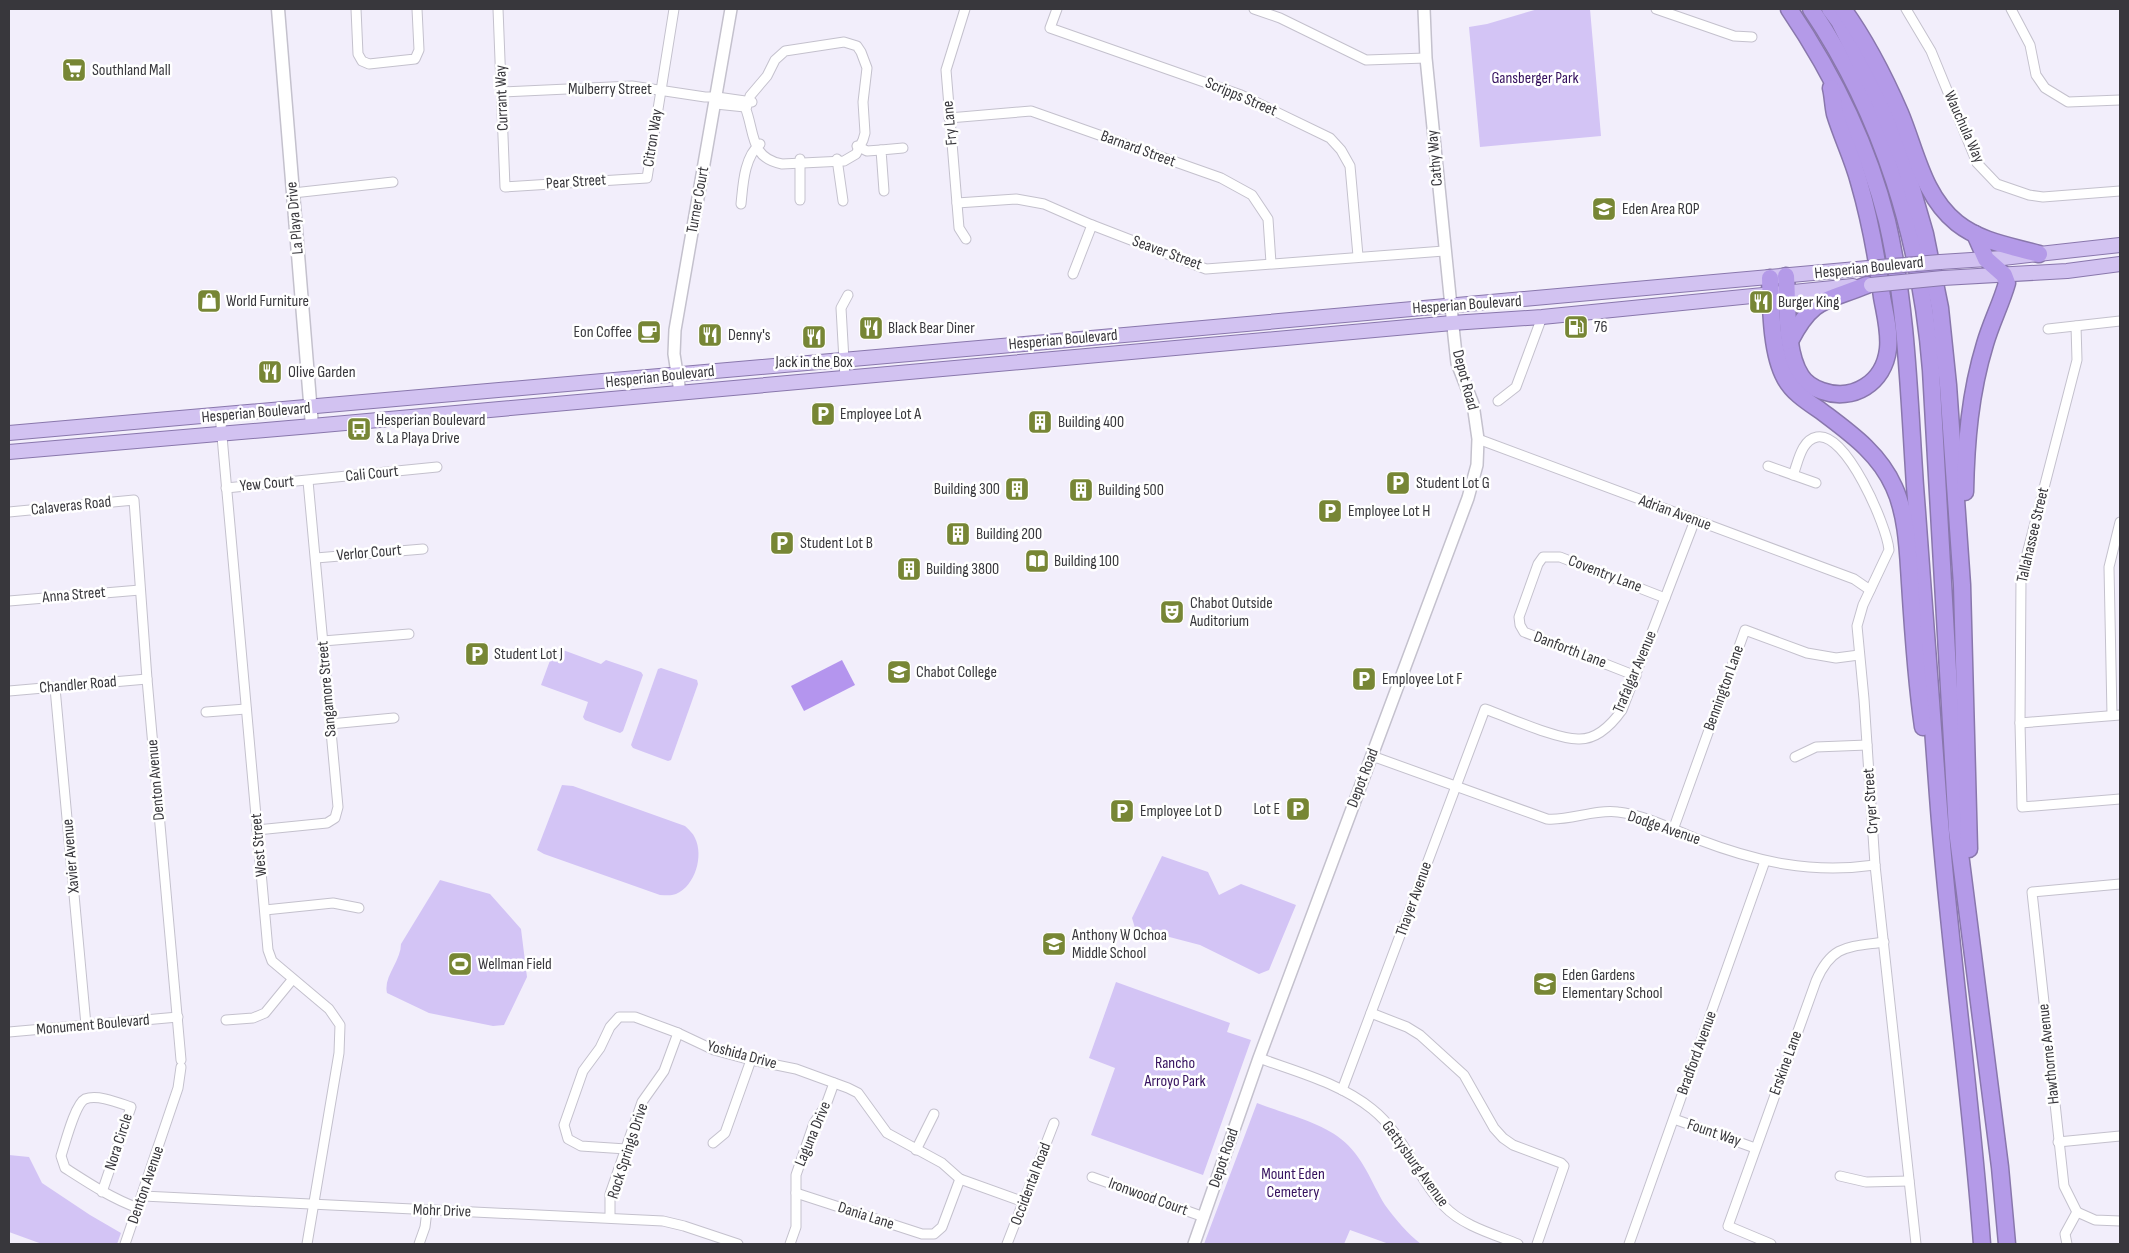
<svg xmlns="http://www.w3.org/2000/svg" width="2129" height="1253" viewBox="0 0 2129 1253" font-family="'Sofia Sans Condensed',sans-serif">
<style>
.green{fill:#d3c4f5}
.water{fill:#b495ee}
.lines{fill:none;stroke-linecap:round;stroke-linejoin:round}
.minor-casing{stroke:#c4c1cd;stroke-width:11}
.tertiary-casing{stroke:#c4c1cd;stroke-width:14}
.secondary-casing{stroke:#c4c1cd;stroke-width:15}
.primary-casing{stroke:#8977ac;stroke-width:16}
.motorway-casing{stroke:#8977ac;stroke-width:19}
.minor{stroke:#fff;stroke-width:9}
.tertiary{stroke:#fff;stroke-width:11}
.secondary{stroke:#fff;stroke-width:12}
.primary{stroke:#d2c2f1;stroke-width:14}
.motorway{stroke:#b49ae8;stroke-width:16}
.primary-bridge-casing{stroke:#8977ac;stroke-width:16;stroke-linecap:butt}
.primary-bridge{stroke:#d2c2f1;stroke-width:14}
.labels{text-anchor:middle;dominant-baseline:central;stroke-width:5;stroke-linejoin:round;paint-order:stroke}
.poi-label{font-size:16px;fill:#38373c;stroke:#fff;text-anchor:start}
.park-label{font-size:16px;fill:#35115e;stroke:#fff}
.street-label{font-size:16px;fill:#38373c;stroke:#fff}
</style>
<rect width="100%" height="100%" fill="#f2eefb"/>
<g class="green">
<polygon points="1538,9 1590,9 1601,136 1480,147 1469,27 1487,24"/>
<polygon points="563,650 601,664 606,660 641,672 643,675 623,731 620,733 585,720 583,717 588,702 541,685 552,655"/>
<polygon points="661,668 697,680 698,684 671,760 668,761 633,748 631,745 658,669"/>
<path d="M562 785 573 786 685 826C689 830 693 833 695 838 704 856 695 886 676 894 671 896 665 895 660 895L544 854 537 850Z"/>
<polygon points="1162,856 1208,872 1219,895 1241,884 1296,905 1269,970 1259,974 1200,945 1135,928 1132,918"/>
<path d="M440 880 490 894 521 929 527 977 504 1025 493 1026 429 1013 387 993C383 977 401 961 401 944Z"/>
<polygon points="1116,982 1230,1023 1227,1032 1251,1040 1203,1175 1091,1135 1115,1068 1089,1058"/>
<path d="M1257 1103C1282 1113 1320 1122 1341 1139 1363 1156 1371 1182 1385 1205 1395 1219 1408 1234 1421 1244H1389L1350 1230 1344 1244H1204Z"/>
<polygon points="9,1155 29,1157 42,1183 90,1215 121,1233 117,1244 42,1244 9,1232"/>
</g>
<polygon class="water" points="842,660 855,685 804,711 791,686"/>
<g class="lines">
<defs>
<g id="minor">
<polyline points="356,9 358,54 362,61 369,64 415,59 419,50 417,9"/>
<polyline points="498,9 505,187 647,178 674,9"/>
<polyline points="965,9 946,70 959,228 966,239"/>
<polyline points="1057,9 1050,28 1241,95 1330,138 1341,150 1350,166 1358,256"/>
<polyline points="1254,9 1280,18 1366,60 1426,58"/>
<polyline points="1656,9 1734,36 1752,37"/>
<polyline points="1906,9 1931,51 1977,163 1997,184 2029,195 2043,197 2120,191"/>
<polyline points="2011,9 2030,45 2036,75 2045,88 2068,102 2120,100"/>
<polyline points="501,92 632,86 705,97 717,97 752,102"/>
<path d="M716 104 745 107C755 131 749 158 782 164L844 161 856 154 863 140 865 133 863 102 867 68 861 52 857 46 844 42 785 51 775 60 767 76 750 96 746 109"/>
<polyline points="949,118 1031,111 1221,178 1252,195 1268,219 1271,263"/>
<polyline points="857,146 867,151 881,150"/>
<polyline points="837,159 843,201"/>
<polyline points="884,191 881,150 903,148"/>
<polyline points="293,193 393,182"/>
<polyline points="800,200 800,159"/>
<polyline points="957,203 1016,199 1044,204 1092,225 1206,269 1444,251"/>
<path d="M741 204C743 185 744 157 760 144"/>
<polyline points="1073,274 1092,225"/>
<polyline points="2076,326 2077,360 2021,577 2020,723 2022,807 2120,799"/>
<polyline points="2048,329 2120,321"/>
<polyline points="845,378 841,308 848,295"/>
<polyline points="1498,401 1516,387 1542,317"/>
<polyline points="220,414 268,950 272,961 329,1009 340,1025 339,1053 307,1244"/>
<polyline points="1478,439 1854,579 1870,590"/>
<polyline points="1768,466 1816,483"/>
<path d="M1793 475C1798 463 1801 440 1817 437 1846 431 1887 526 1889 550L1863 605 1857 626 1864 699 1875 865 1916 1244"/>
<polyline points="226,488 437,467"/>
<polyline points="9,512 134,500 147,679 181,1060"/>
<polyline points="316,558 423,549"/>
<polyline points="9,601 140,590"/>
<polyline points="323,641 409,634"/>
<polyline points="1636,676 1524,632 1520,625 1519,617 1538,564 1543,557 1560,557 1665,598"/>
<polyline points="55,688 86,1025"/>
<polyline points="9,691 147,679"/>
<polyline points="206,712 246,709"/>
<polyline points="2112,715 2109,567 2120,522"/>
<polyline points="2020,723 2120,715"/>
<polyline points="330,724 394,718"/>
<path d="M1372 756 1547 819C1570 821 1594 809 1618 812 1641 814 1675 830 1697 839 1757 862 1811 874 1875 865"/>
<polyline points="1795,757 1816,747 1867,745"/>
<polyline points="257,830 327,823 335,818 338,807 308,481"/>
<polyline points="1673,830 1745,630 1807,653 1836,658 1859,655"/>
<polyline points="265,910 333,903 359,908"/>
<polyline points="1371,1013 1407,1027 1420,1035 1464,1075 1494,1128 1503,1138 1513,1145 1561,1163 1564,1166 1537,1244"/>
<polyline points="226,1020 253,1018 265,1013 292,980"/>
<polyline points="9,1032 178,1017"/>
<path d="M1259 1058C1297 1072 1340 1083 1372 1109 1405 1135 1416 1177 1444 1206 1463 1226 1493 1234 1518 1244"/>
<path d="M1342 1090 1485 709C1508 717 1555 739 1578 739 1597 740 1612 724 1622 710L1695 520"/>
<polyline points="1674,1119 1755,1148"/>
<polyline points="2058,1142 2120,1136"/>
<polyline points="713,1143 725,1133 751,1060"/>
<polyline points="626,1149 581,1146 568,1139 564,1125 583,1071 600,1048 610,1027 619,1017 635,1017 678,1033 714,1050 751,1060 796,1069 848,1088 858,1093 887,1133 942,1163 960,1179 1024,1202"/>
<polyline points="916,1150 934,1114"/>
<polyline points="1840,1176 1866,1182 1909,1181"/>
<polyline points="1092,1177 1204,1217"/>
<path d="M102 1192 131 1107C119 1103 98 1094 85 1099 75 1104 65 1144 61 1156L65 1168C90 1184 111 1198 138 1208"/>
<polyline points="796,1193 922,1234 934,1234 942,1227 960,1179"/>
<polyline points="143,1196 663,1221 684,1226 738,1244"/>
<polyline points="2077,1212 2064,1186 2032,892 2120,884"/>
<polyline points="2077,1212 2095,1220 2120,1221"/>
<polyline points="610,1217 610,1194 642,1102 664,1071 678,1033"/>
<polyline points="125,1244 178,1088 181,1067"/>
<polyline points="419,1244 425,1227 427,1210"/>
<polyline points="790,1244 796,1227 796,1175 814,1123 826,1105 834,1083"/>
<polyline points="1007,1244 1054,1123"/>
<polyline points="1629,1244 1765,861"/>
<path d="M1771 1244 1728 1226 1816 981C1832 944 1849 947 1884 942"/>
<polyline points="2067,1244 2065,1234 2077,1212"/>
</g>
<g id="tertiary">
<polyline points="680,392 674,354 675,330 731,9"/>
<polyline points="1194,1244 1259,1058 1468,498 1477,465 1478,439 1473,404 1457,363 1454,336 1426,58 1424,9"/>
</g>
<polyline id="secondary" points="278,9 312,426"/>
<g id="primary">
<polyline points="1940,262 2003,258 2120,245"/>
<polyline points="1943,278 2067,271 2120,264"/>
<polyline points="9,433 1035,343 1868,268"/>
<polyline points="9,452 312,426 1452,323 1542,317 1853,286"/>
</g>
<g id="motorway">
<path d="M1789 9C1833 74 1868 145 1887 221 1907 308 1909 397 1915 486 1923 589 1930 692 1938 796 1949 946 1971 1094 1982 1244"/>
<path d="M1811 9C1883 116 1921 241 1931 370L1957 830 2000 1167 2007 1244"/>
<polyline points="1830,9 1839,21 1879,100 1905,165 1925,234 1940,308 1948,385 1962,585 1969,849"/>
<path d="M1843 9C1866 41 1884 76 1900 113 1916 151 1923 196 1957 223 1981 242 2011 246 2039 254"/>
<path d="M1786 276C1788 305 1785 352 1801 376 1806 384 1813 388 1822 391 1853 402 1884 383 1888 349 1890 332 1885 314 1882 297 1877 258 1870 220 1859 182 1853 159 1842 137 1835 114 1833 105 1833 96 1831 88"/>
<path d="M1770 278C1771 307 1771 353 1785 378 1793 393 1808 402 1821 411 1850 433 1879 453 1894 487 1907 515 1908 552 1910 583 1913 631 1916 679 1923 727"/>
<path d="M1790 341C1813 297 1825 302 1867 285"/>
<path d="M1965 492C1966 442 1970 393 1985 344 1991 323 2001 304 2007 283L2004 275 1986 259 1975 234"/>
</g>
</defs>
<use href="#minor" class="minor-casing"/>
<use href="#tertiary" class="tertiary-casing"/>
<use href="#secondary" class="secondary-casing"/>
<use href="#primary" class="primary-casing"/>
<use href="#motorway" class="motorway-casing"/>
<use href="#minor" class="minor"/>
<use href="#tertiary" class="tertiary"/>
<use href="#secondary" class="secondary"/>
<use href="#primary" class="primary"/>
<use href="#motorway" class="motorway"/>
<defs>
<g id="primary-bridge">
<polyline points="1868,268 1940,262"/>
<polyline points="1871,285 1943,278"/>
</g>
</defs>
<use href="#primary-bridge" class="primary-bridge-casing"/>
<use href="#primary-bridge" class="primary-bridge"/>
</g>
<defs>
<symbol id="supermarket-square" viewBox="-11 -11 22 22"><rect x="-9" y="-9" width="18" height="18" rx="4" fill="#778635" stroke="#fff"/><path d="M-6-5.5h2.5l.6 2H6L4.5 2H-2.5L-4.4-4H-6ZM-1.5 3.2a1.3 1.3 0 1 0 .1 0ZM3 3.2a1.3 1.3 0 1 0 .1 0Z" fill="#fff"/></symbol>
<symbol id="school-square" viewBox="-11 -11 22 22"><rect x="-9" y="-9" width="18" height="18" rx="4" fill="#778635" stroke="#fff"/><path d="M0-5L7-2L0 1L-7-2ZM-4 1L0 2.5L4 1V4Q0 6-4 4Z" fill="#fff"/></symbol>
<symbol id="shop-square" viewBox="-11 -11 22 22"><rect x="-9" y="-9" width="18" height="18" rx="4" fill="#778635" stroke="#fff"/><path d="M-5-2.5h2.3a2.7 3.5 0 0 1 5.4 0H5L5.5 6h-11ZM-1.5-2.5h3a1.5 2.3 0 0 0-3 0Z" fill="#fff"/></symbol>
<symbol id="restaurant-square" viewBox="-11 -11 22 22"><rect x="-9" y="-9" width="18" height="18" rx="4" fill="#778635" stroke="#fff"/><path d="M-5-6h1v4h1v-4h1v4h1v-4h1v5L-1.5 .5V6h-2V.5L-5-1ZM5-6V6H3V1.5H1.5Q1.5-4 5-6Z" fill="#fff"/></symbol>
<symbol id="fuel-square" viewBox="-11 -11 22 22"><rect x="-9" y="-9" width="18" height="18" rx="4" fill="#778635" stroke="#fff"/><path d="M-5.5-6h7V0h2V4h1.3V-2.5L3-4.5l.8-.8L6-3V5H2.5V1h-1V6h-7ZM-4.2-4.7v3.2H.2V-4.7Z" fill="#fff"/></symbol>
<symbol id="cafe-square" viewBox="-11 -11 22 22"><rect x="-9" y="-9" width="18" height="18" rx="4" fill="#778635" stroke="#fff"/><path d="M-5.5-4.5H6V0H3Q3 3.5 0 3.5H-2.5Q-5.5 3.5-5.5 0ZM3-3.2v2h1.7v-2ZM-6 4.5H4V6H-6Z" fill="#fff"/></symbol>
<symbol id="parking-square" viewBox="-11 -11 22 22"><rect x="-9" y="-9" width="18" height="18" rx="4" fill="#778635" stroke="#fff"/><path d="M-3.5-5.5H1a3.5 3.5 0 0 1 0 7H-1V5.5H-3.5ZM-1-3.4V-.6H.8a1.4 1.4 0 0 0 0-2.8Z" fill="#fff"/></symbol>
<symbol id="building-square" viewBox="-11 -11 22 22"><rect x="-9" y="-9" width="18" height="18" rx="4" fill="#778635" stroke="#fff"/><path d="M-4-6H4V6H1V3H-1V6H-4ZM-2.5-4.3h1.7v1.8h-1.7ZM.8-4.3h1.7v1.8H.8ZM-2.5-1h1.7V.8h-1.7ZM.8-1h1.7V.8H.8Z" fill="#fff"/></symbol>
<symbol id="bus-square" viewBox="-11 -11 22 22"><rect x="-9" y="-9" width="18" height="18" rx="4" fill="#778635" stroke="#fff"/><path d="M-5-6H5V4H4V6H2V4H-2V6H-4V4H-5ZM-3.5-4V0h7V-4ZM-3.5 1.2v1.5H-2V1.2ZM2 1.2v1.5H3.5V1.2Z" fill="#fff"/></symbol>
<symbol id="library-square" viewBox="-11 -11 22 22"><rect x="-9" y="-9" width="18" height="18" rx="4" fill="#778635" stroke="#fff"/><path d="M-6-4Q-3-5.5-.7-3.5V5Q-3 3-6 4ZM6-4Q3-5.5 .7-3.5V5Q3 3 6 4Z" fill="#fff"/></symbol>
<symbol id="theatre-square" viewBox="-11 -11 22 22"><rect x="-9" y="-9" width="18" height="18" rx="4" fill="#778635" stroke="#fff"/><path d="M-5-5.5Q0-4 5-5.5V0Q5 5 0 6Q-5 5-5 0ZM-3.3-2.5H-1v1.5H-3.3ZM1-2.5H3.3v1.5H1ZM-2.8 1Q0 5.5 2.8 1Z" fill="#fff"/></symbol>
<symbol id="university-square" viewBox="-11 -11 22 22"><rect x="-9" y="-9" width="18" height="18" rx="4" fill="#778635" stroke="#fff"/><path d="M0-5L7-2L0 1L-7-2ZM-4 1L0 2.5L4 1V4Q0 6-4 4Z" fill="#fff"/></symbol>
<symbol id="stadium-square" viewBox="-11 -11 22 22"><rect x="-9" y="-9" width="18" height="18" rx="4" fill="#778635" stroke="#fff"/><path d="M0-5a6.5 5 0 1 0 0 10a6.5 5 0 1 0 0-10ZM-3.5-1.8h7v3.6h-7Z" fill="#fff"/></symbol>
</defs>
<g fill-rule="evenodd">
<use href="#supermarket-square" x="60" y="56" width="28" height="28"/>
<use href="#school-square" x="1590" y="195" width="28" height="28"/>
<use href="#shop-square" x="195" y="287" width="28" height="28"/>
<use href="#restaurant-square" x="1747" y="288" width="28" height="28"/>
<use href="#fuel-square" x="1562" y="313" width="28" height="28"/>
<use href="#restaurant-square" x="857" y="314" width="28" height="28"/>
<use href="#cafe-square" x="635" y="318" width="28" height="28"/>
<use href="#restaurant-square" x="696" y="321" width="28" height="28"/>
<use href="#restaurant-square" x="800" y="323" width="28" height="28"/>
<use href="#restaurant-square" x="256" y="358" width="28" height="28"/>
<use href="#parking-square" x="809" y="400" width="28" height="28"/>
<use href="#building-square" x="1026" y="408" width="28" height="28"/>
<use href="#bus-square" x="345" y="415" width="28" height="28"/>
<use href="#parking-square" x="1384" y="469" width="28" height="28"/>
<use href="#building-square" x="1003" y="475" width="28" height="28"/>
<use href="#building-square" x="1067" y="476" width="28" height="28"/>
<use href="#parking-square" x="1316" y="497" width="28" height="28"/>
<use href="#building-square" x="944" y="520" width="28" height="28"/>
<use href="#parking-square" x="768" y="529" width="28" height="28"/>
<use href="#library-square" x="1023" y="547" width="28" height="28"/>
<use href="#building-square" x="895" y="555" width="28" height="28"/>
<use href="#theatre-square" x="1158" y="598" width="28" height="28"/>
<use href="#parking-square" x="463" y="640" width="28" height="28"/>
<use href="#university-square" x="885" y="658" width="28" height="28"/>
<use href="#parking-square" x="1350" y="665" width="28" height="28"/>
<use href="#parking-square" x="1284" y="795" width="28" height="28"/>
<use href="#parking-square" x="1108" y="797" width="28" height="28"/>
<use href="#school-square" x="1040" y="930" width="28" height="28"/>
<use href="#stadium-square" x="446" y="950" width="28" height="28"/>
<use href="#school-square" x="1531" y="970" width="28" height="28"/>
</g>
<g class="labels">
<g class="poi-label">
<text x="92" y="70">Southland Mall</text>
<text x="1622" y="209">Eden Area ROP</text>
<text x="226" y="301">World Furniture</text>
<text x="1778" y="302">Burger King</text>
<text x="1594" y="327">76</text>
<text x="888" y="328">Black Bear Diner</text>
<text x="632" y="332" text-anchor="end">Eon Coffee</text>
<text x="728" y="335">Denny's</text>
<text x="814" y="362" text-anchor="middle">Jack in the Box</text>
<text x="288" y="372">Olive Garden</text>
<text x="840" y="414">Employee Lot A</text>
<text x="376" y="420">Hesperian Boulevard<tspan x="376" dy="18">&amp; La Playa Drive</tspan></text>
<text x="1058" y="422">Building 400</text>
<text x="1416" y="483">Student Lot G</text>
<text x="1000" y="489" text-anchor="end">Building 300</text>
<text x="1098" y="490">Building 500</text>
<text x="1348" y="511">Employee Lot H</text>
<text x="976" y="534">Building 200</text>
<text x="800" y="543">Student Lot B</text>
<text x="1054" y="561">Building 100</text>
<text x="926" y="569">Building 3800</text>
<text x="1190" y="603">Chabot Outside<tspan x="1190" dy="18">Auditorium</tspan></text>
<text x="494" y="654">Student Lot J</text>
<text x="916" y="672">Chabot College</text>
<text x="1382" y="679">Employee Lot F</text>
<text x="1280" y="809" text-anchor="end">Lot E</text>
<text x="1140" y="811">Employee Lot D</text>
<text x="1072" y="935">Anthony W Ochoa<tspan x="1072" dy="18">Middle School</tspan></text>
<text x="478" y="964">Wellman Field</text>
<text x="1562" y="975">Eden Gardens<tspan x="1562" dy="18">Elementary School</tspan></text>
</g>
<g class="park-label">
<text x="1535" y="78">Gansberger Park</text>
<text x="1175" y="1063">Rancho<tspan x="1175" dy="18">Arroyo Park</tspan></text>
<text x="1293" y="1174">Mount Eden<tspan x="1293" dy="18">Cemetery</tspan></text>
</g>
<g class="street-label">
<text x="610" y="89">Mulberry Street</text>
<text transform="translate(1241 97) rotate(23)">Scripps Street</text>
<text transform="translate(502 98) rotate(-92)">Currant Way</text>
<text transform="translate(950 123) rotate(-95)">Fry Lane</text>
<text transform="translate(1964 127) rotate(66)">Wauchula Way</text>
<text transform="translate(653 138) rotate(-81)">Citron Way</text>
<text transform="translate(1138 149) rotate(20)">Barnard Street</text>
<text transform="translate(1435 158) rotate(-95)">Cathy Way</text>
<text transform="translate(576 182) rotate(-4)">Pear Street</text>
<text transform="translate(698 200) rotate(-80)">Turner Court</text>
<text transform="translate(295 218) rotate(-95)">La Playa Drive</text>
<text transform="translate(1167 253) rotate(20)">Seaver Street</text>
<text transform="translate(1869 268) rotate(-6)">Hesperian Boulevard</text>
<text transform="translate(1467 305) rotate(-4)">Hesperian Boulevard</text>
<text transform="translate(1063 340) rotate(-5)">Hesperian Boulevard</text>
<text transform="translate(660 377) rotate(-6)">Hesperian Boulevard</text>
<text transform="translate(1465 380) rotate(75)">Depot Road</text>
<text transform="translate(256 413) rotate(-5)">Hesperian Boulevard</text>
<text transform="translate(372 474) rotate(-6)">Cali Court</text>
<text transform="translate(267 484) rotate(-5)">Yew Court</text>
<text transform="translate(71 506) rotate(-6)">Calaveras Road</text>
<text transform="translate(1675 513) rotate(20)">Adrian Avenue</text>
<text transform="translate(2033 535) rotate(-77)">Tallahassee Street</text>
<text transform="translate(369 553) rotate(-5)">Verlor Court</text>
<text transform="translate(1605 574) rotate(21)">Coventry Lane</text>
<text transform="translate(74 595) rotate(-5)">Anna Street</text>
<text transform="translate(1570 650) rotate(21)">Danforth Lane</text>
<text transform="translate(1635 672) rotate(-67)">Trafalgar Avenue</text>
<text transform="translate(78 685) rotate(-5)">Chandler Road</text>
<text transform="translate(1724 688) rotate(-70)">Bennington Lane</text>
<text transform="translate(327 689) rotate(-95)">Sangamore Street</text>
<text transform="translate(1363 778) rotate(-69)">Depot Road</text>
<text transform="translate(156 780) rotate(-95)">Denton Avenue</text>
<text transform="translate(1871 801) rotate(-94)">Cryer Street</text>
<text transform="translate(1664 828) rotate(19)">Dodge Avenue</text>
<text transform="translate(259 845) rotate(-95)">West Street</text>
<text transform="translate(71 856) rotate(-95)">Xavier Avenue</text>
<text transform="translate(1414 899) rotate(-70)">Thayer Avenue</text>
<text transform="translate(93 1025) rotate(-5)">Monument Boulevard</text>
<text transform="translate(1697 1053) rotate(-70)">Bradford Avenue</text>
<text transform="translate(2049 1054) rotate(-96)">Hawthorne Avenue</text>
<text transform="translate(742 1055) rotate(15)">Yoshida Drive</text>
<text transform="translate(1786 1063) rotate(-70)">Erskine Lane</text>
<text transform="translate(1714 1133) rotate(19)">Fount Way</text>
<text transform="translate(813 1134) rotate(-67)">Laguna Drive</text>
<text transform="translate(119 1142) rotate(-72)">Nora Circle</text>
<text transform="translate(628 1151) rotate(-72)">Rock Springs Drive</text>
<text transform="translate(1224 1158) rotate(-71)">Depot Road</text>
<text transform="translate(1415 1164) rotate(54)">Gettysburg Avenue</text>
<text transform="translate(1031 1184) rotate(-69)">Occidental Road</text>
<text transform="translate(146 1185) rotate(-71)">Denton Avenue</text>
<text transform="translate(1148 1197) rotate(20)">Ironwood Court</text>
<text transform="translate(442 1211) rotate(2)">Mohr Drive</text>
<text transform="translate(866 1216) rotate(18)">Dania Lane</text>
</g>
</g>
<rect width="2129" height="1253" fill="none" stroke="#38373c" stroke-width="20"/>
</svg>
